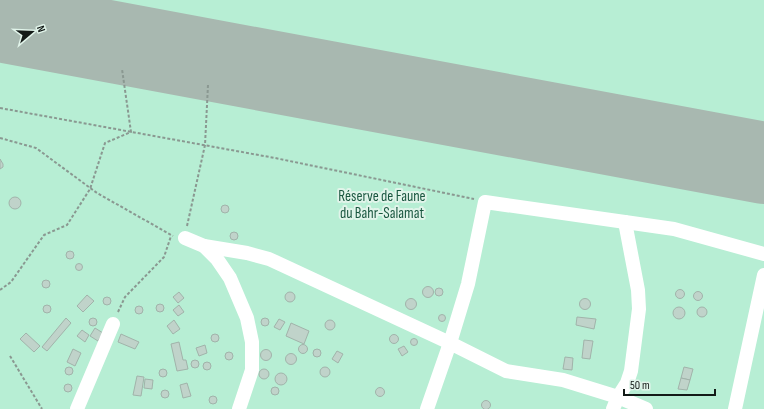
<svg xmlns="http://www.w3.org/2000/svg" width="764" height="409" viewBox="0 0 764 409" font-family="'Sofia Sans Condensed',sans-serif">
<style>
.green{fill:#b7eed4}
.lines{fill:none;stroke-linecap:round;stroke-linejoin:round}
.runway{stroke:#a8b8b0;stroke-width:82}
.building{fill:#c0d3ca;stroke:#a1b3aa}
.path{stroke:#8a9891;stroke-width:2;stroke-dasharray:3 2;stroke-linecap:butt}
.street{stroke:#fff;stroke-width:14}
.labels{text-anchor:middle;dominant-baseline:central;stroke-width:4;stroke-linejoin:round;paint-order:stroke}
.park-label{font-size:15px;fill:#1a5740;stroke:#e1f4ea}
</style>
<rect width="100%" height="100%" fill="#e1f4ea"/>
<rect class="green" x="0" y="0" width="764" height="409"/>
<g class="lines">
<polyline class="runway" points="0,21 764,163"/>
</g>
<g class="building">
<polygon points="0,159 3,164 3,167 0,169"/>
<circle cx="15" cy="203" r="6"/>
<circle cx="225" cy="209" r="4"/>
<circle cx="234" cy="236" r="4"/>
<circle cx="70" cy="255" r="4"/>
<circle cx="79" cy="267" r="3.5"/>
<circle cx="46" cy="284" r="4"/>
<circle cx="428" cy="292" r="5.5"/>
<circle cx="439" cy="292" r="4"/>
<circle cx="680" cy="294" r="4.5"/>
<circle cx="698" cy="296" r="4.5"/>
<polygon points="179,292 184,298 178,303 173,297"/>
<circle cx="290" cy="297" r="5"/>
<polygon points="87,295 94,301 83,312 77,306"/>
<circle cx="107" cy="301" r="4"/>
<circle cx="411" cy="304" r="5.5"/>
<circle cx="585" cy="304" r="5.5"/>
<circle cx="160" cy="308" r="4"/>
<polygon points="179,305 184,312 178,316 173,310"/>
<circle cx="47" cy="309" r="4"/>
<circle cx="139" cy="310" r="4"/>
<circle cx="702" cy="312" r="5"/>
<circle cx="679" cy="313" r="6"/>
<circle cx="442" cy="318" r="3.5"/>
<polygon points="577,317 596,319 594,329 576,325"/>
<polygon points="66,318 71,323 47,351 42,347"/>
<circle cx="265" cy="322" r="4"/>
<circle cx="93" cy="322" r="4"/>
<polygon points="279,319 285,322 280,330 274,327"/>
<polygon points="174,320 180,329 173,334 167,326"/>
<circle cx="330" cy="325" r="5"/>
<polygon points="291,323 309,331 304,344 286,336"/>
<polygon points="95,328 103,333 98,341 90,336"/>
<polygon points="82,330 89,335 85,342 77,336"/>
<polygon points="26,333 40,346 34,352 20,339"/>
<polygon points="121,334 139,342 135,349 118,342"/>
<circle cx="215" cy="338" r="4"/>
<circle cx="394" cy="339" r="4.5"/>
<circle cx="414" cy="342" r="3.5"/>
<polygon points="584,340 593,341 590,359 582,358"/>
<polygon points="179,342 183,360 186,360 188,369 177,371 171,344"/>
<circle cx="303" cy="349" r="4.5"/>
<polygon points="205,345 207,353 199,356 196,348"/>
<polygon points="404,346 408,352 402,356 398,349"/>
<circle cx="317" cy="353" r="4"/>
<polygon points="73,349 81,353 75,366 67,362"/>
<circle cx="266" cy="355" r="5.5"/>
<polygon points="337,351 343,354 338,363 332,359"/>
<circle cx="229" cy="356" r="4"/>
<circle cx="291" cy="359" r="5.5"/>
<polygon points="565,357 573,358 572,370 563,369"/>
<circle cx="195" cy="364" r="4"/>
<circle cx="207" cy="366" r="4"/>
<polygon points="684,367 693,369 690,380 681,378"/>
<circle cx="325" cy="372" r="5"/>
<circle cx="69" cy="371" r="4"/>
<circle cx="264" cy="374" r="5"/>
<circle cx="163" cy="373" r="4"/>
<circle cx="281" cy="379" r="6"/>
<polygon points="137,376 144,377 141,396 133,395"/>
<polygon points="681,378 690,380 687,390 678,389"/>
<polygon points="145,379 153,380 152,389 144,388"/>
<polygon points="187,383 191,396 183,398 180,385"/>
<circle cx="68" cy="388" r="4"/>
<circle cx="275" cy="391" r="4"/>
<circle cx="380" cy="392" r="4.5"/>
<circle cx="165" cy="394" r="4"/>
<circle cx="213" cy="400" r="4"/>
<circle cx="486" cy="405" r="4.5"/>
</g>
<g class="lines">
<g class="path">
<polyline points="0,108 275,158 474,199"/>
<polyline points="0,138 36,148 97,193 173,236"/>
<polyline points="187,226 205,145 208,85"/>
<polyline points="0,290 11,282 44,235 67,225 90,189 105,143 131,132 122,69"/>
<polyline points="118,312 125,297 164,257 171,236"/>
<polyline points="10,356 42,409"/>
</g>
<g class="street">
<polyline points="185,238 204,246 217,259 230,278 247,318 252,342 252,370 239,409"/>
<polyline points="204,246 247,253 269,259 450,343 468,284 485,202 674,229 764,254"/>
<polyline points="77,409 113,324"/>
<polyline points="427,409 450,343 506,371 563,380 618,397 627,383 631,371 639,309 638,290 625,222"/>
<polyline points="613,409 618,397 646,409"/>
<polyline points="735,409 764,275"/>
</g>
</g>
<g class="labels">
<g class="park-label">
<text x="382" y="196">Réserve de Faune<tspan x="382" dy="17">du Bahr-Salamat</tspan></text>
</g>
</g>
<g transform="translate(32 32) rotate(71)" stroke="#e1f4ea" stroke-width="3" paint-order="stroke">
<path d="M0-3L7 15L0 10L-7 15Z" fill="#131a17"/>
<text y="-6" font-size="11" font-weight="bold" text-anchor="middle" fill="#131a17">N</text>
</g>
<path d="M624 389v6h91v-6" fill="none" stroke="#131a17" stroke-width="2"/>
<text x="630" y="389" font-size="12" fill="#131a17" stroke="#e1f4ea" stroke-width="3" paint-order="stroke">50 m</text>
</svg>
